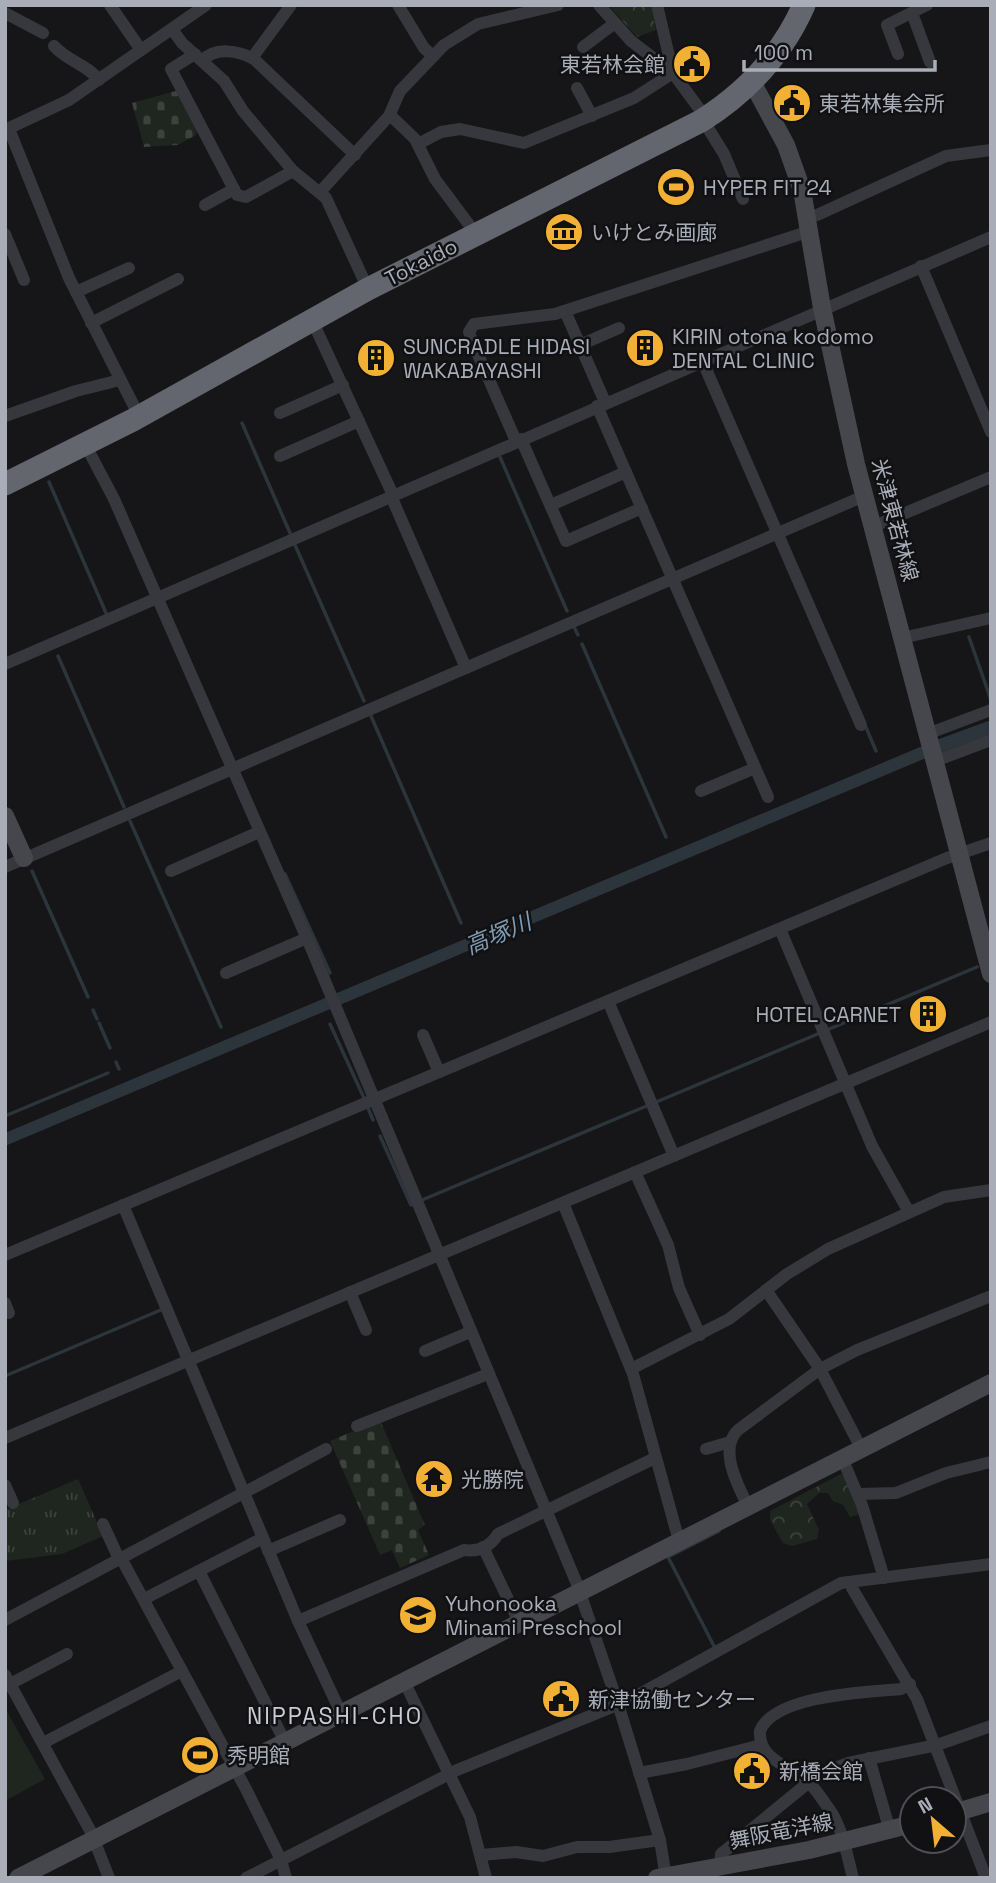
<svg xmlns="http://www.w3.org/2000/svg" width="996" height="1883" viewBox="0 0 996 1883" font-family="'Space Grotesk','Noto Sans JP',sans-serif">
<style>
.grass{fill:#1e261f}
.forest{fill:url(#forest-crowns)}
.cemetery{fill:url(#cemetery-stones)}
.park{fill:url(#park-tufts)}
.water{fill:#2c353c}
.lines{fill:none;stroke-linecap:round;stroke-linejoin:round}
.stream{stroke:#2c353c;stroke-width:3.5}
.street{stroke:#37383d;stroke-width:12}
.secondary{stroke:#45474d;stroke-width:18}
.highway{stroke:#63666e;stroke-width:23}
.labels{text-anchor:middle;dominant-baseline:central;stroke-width:5;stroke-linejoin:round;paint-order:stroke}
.poi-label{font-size:21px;fill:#a8adb8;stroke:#111113;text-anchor:start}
.street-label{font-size:21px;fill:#a8adb8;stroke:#111113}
.water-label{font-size:23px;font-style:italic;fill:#7f9bb3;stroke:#111113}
.neighbourhood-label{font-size:23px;letter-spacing:2px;fill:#c9ccd4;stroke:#111113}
</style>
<defs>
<pattern id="forest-crowns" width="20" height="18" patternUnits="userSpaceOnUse" patternTransform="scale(1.75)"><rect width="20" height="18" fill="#1e261f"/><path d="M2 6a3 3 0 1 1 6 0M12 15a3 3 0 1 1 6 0" fill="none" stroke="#3c433d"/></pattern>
<pattern id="cemetery-stones" width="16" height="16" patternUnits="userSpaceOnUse" patternTransform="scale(1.75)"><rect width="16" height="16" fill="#1e261f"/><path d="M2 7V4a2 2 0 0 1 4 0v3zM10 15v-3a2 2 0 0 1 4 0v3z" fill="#3c433d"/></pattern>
<pattern id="park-tufts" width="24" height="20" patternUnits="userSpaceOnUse" patternTransform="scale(1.75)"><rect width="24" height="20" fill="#1e261f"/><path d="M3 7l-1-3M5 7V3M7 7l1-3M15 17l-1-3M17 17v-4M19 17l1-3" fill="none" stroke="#3c433d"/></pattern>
</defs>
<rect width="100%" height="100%" fill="#161618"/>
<polygon class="grass" points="5,1708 45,1779 5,1801"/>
<g class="forest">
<polygon points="608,5 651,5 656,30 637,37"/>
<polygon points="841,1474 845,1476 859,1512 858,1515 850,1517 843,1505 833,1501 828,1493 819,1493 807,1504 819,1530 817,1539 792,1546 783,1543 770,1520 770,1511"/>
</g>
<g class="cemetery">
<polygon points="176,91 197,130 196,135 178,145 144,147 132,103"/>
<polygon points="380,1420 425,1525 418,1530 429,1555 400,1568 392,1550 380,1555 330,1441"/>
</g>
<polygon class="park" points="78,1479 103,1536 62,1554 5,1561 5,1510"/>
<polygon class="water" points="991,720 991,734 926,758 5,1146 5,1133 939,739"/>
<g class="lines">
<g class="stream">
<polyline points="242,423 290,533"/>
<polyline points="500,457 567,611"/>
<polyline points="49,482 106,613"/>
<polyline points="295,545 364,701"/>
<polyline points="574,627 578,635"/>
<polyline points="969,637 991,700"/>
<polyline points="582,644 666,837"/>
<polyline points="58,656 124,807"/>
<polyline points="371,716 461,923"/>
<polyline points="865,725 876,751"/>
<polyline points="130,821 221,1027"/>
<polyline points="32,871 88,997"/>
<polyline points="285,874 330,973"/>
<polyline points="93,1010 97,1019"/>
<polyline points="99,1023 110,1048"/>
<polyline points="330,1024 364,1098"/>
<polyline points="827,1030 977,967"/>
<polyline points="116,1062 119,1069"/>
<polyline points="654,1103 820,1033"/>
<polyline points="368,1108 373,1120"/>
<polyline points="5,1116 108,1073"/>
<polyline points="380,1136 411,1205"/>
<polyline points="422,1200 649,1105"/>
<polyline points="5,1376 163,1309"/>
<polyline points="715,1648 668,1557 719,1531"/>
</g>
<g class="street">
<polyline points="110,5 141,50"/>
<polyline points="398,5 424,48 433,56"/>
<polyline points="599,5 631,41 673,73 706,118"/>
<polyline points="5,13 43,33"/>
<polyline points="912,13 930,62"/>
<polyline points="172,29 182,43 224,81 243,111 293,171 326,198 368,289"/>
<path d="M54 46C67 61 88 65 99 80"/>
<polyline points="583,47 615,23"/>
<polyline points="195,54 171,69 237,195 246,197 293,171"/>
<polyline points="898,54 887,25 927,5"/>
<polyline points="252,58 291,5"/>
<path d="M202 61C215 46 239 51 254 59L355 155"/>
<polyline points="577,88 592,116"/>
<polyline points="390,115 415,139 435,179 476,234"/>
<polyline points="703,120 724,154 743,199"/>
<polyline points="9,129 69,278 139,416"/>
<polyline points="5,130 69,100 206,5"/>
<polyline points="418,144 441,132 460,129 524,143 634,98 673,73 657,5"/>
<polyline points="320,192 389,116 400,91 444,45 478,24 558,5"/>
<polyline points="205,205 234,189"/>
<polyline points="808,216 817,215 946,156 991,150"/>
<polyline points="5,234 24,280"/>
<polyline points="921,266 991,432"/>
<polyline points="76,292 129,268"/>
<polyline points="565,311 605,402"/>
<polyline points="311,318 393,495"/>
<polyline points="91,323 178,279"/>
<polyline points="580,345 619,328"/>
<polyline points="702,360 861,725"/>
<polyline points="597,406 768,797"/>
<polyline points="280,413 343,385"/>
<polyline points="5,416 76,391 120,380"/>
<polyline points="521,439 566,541 642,508"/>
<polyline points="516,441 472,341 469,332 474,324 555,314 810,231"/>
<polyline points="85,444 114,499 312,950 577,1584 618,1704 660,1840 666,1878"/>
<polyline points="280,456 359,421"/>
<polyline points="391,496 466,668"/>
<polyline points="551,505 626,472"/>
<polyline points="872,527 991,477"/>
<polyline points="902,638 991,618"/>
<polyline points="5,664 991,237"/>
<polyline points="927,734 991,710"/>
<polyline points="935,761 991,740"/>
<polyline points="701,791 755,768"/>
<polyline points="5,867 864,496"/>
<polyline points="171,871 259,832"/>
<polyline points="780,929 872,1146 909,1212"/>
<polyline points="226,973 307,938"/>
<polyline points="608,1001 674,1156"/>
<polyline points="423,1035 439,1072"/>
<polyline points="635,1172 668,1245 679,1288 700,1335"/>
<polyline points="563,1203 633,1374 679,1541"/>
<polyline points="123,1205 298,1621 341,1713"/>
<polyline points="5,1255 947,858 991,843"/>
<polyline points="766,1290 820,1369 861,1448"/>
<polyline points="350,1292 366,1330"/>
<polyline points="5,1303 9,1313"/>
<polyline points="425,1351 470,1332"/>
<polyline points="631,1369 729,1319 787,1274 828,1249 944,1197 991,1190"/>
<polyline points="357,1426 488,1374"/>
<polyline points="5,1438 991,1022"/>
<polyline points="706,1449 730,1442"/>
<polyline points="842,1458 862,1505 884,1578"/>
<polyline points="5,1485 13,1503"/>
<polyline points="858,1494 896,1493 946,1473 991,1462"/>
<path d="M748 1506C738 1486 718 1449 738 1430L820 1369 857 1350 991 1296"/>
<polyline points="103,1524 119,1559"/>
<polyline points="483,1547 519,1622"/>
<polyline points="268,1551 340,1520"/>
<polyline points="121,1558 247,1791 281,1860 286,1878"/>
<polyline points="199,1571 285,1742"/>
<polyline points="851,1582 852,1588 917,1699 986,1878"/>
<polyline points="144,1599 263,1538"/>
<polyline points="5,1620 326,1449"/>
<path d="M298 1621 464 1550C479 1552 490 1547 498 1534L655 1458"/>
<polyline points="5,1675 91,1832 109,1878"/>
<polyline points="404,1681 470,1817 486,1878"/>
<polyline points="10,1684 67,1654"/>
<polyline points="43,1743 182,1671"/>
<polyline points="869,1758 890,1831"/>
<polyline points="639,1773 687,1764 761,1745"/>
<polyline points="481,1855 516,1852 543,1856 577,1847 609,1847 660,1840"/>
<polyline points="720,1866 721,1854 819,1774 848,1763 937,1745 991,1726"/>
<polyline points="246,1878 457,1770 627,1701 841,1583 991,1564"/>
<path d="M853 1878C847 1855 843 1830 830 1810 823 1801 815 1787 806 1780 789 1766 758 1759 760 1731 774 1695 867 1692 901 1689L910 1684"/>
</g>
<g class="secondary">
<polyline points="752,82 786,145 802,190 822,308 856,464 991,974"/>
<polyline points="5,816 24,858"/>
<polyline points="954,1813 991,1802"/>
<polyline points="18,1878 991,1383"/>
<polyline points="657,1878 809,1850 912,1824"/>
</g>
<path class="highway" d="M5 484 133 420 368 289 701 121C747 92 782 55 804 5"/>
</g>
<defs>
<symbol id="civic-disc" viewBox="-11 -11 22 22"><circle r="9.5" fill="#f2b134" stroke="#111113"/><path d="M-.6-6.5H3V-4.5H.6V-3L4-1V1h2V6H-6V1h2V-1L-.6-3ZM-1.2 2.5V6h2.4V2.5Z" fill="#111"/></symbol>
<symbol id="stadium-disc" viewBox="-11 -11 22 22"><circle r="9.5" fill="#f2b134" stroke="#111113"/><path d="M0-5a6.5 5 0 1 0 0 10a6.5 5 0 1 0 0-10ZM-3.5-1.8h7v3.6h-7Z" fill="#111"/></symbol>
<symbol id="museum-disc" viewBox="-11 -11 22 22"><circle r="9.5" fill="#f2b134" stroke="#111113"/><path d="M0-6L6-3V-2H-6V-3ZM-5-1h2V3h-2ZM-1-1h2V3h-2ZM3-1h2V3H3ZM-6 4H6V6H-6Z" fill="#111"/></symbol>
<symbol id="building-disc" viewBox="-11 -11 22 22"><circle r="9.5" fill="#f2b134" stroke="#111113"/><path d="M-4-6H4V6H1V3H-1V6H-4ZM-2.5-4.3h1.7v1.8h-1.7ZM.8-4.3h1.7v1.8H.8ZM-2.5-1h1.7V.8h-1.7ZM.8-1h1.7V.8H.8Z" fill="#111"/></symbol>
<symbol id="temple-disc" viewBox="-11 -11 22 22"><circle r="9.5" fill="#f2b134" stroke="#111113"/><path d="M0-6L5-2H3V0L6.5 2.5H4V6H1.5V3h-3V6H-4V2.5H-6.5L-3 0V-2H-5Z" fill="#111"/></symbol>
<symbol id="school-disc" viewBox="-11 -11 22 22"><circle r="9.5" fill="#f2b134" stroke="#111113"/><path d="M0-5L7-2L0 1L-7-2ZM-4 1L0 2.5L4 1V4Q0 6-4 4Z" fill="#111"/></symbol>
</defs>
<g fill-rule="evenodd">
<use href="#civic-disc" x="670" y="42" width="44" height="44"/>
<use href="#civic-disc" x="770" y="81" width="44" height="44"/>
<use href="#stadium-disc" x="654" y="165" width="44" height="44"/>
<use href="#museum-disc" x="542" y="210" width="44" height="44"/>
<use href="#building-disc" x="623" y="326" width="44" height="44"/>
<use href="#building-disc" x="354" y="336" width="44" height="44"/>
<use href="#building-disc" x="906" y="992" width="44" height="44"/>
<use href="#temple-disc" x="412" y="1457" width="44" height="44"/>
<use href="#school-disc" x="396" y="1593" width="44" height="44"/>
<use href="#civic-disc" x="539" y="1677" width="44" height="44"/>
<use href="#stadium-disc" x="178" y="1733" width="44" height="44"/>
<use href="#civic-disc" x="730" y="1749" width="44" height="44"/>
</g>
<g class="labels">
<g class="poi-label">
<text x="665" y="64" text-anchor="end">東若林会館</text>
<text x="819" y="103">東若林集会所</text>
<text x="703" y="187">HYPER FIT 24</text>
<text x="591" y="232">いけとみ画廊</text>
<text x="672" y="336">KIRIN otona kodomo<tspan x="672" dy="24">DENTAL CLINIC</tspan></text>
<text x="403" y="346">SUNCRADLE HIDASI<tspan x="403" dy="24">WAKABAYASHI</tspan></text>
<text x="901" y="1014" text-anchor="end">HOTEL CARNET</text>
<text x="461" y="1479">光勝院</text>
<text x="445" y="1603">Yuhonooka<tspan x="445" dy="24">Minami Preschool</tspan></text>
<text x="588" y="1699">新津協働センター</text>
<text x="227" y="1755">秀明館</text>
<text x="779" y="1771">新橋会館</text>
</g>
<g class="street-label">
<text transform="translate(421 262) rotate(-27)">Tokaido</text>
<text transform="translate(895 520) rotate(75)">米津東若林線</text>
<text transform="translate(781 1831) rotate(-11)">舞阪竜洋線</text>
</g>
<g class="water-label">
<text transform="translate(498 934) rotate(-23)">高塚川</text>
</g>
<g class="neighbourhood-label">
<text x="335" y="1716">NIPPASHI-CHO</text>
</g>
</g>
<rect width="996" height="1883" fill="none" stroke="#a8adb8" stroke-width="14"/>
<g transform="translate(933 1820) rotate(332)"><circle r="33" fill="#111113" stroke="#4d4f55" stroke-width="2"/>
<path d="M0-5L12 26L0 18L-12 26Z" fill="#f2b134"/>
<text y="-10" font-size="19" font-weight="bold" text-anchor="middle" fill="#a8adb8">N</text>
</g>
<path d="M744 60v10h191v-10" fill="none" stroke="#a8adb8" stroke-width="3.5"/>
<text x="754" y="60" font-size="21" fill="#a8adb8" stroke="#111113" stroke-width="5" paint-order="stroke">100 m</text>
</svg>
